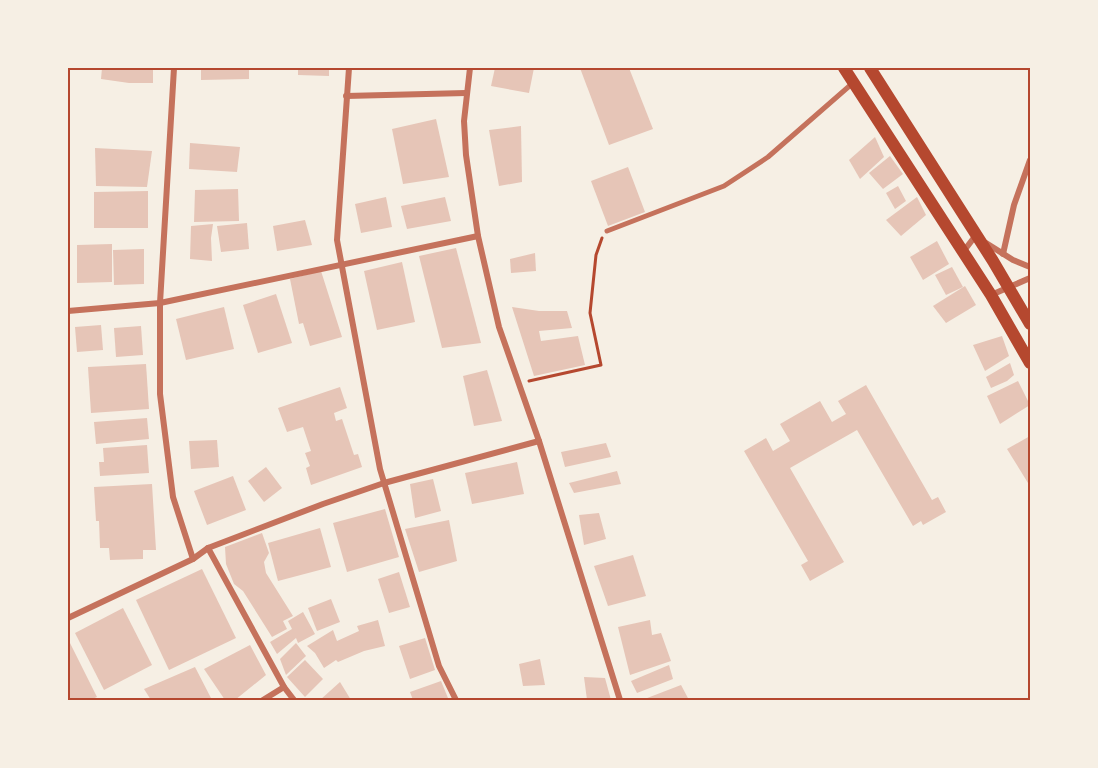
<svg xmlns="http://www.w3.org/2000/svg" width="1098" height="768" viewBox="0 0 1098 768" font-family="Quicksand,sans-serif">
<style>
.building{fill:#e6c5b7}
.lines{fill:none;stroke-linecap:round;stroke-linejoin:round}
.path{stroke:#b5482f;stroke-width:3}
.pedestrian{stroke:#c5725c;stroke-width:5}
.minor{stroke:#c5725c;stroke-width:6}
.primary{stroke:#b5482f;stroke-width:12}
.neatline{fill:none;stroke:#b5482f;stroke-width:2}
</style>
<rect width="100%" height="100%" fill="#f6efe4"/>
<g class="building">
<polygon points="102,68 153,68 153,83 129,83 101,79"/>
<polygon points="201,68 249,68 249,79 201,80"/>
<polygon points="298,68 329,68 329,76 298,75"/>
<polygon points="495,68 534,68 529,93 491,86"/>
<polygon points="580,68 629,68 653,129 609,145"/>
<polygon points="436,119 449,177 403,184 392,129"/>
<polygon points="521,126 522,182 499,186 489,130"/>
<polygon points="875,137 884,157 860,179 849,160"/>
<polygon points="190,143 240,147 237,172 189,169"/>
<polygon points="95,148 152,151 147,187 96,186"/>
<polygon points="890,156 903,174 883,189 869,173"/>
<polygon points="628,167 645,212 608,226 591,181"/>
<polygon points="898,186 906,201 895,209 886,193"/>
<polygon points="238,189 239,221 194,222 195,190"/>
<polygon points="148,191 148,228 94,228 94,192"/>
<polygon points="386,197 392,227 361,233 355,204"/>
<polygon points="445,197 451,221 407,229 401,206"/>
<polygon points="917,197 926,215 901,236 886,220"/>
<polygon points="305,220 312,245 277,251 273,226"/>
<polygon points="247,223 249,249 221,252 217,226"/>
<polygon points="213,224 211,238 212,261 190,259 191,226"/>
<polygon points="937,241 949,264 923,280 910,257"/>
<polygon points="112,244 112,282 77,283 77,245"/>
<polygon points="456,248 481,343 442,348 419,256"/>
<polygon points="144,249 144,284 114,285 113,250"/>
<polygon points="535,253 536,271 511,273 510,259"/>
<polygon points="402,262 415,322 377,330 364,271"/>
<polygon points="952,267 963,287 946,295 935,275"/>
<polygon points="321,271 342,337 310,346 303,323 299,324 290,279"/>
<polygon points="965,286 976,305 946,323 933,306"/>
<polygon points="276,294 292,343 258,353 243,305"/>
<polygon points="224,307 234,349 186,360 176,319"/>
<polygon points="512,307 539,311 567,311 572,328 539,331 541,341 578,336 585,365 534,376"/>
<polygon points="101,325 103,350 77,352 75,327"/>
<polygon points="141,326 143,355 116,357 114,328"/>
<polygon points="1002,336 1009,356 985,371 973,345"/>
<polygon points="1010,363 1014,375 1007,381 991,388 986,377"/>
<polygon points="146,364 149,409 91,413 88,367"/>
<polygon points="487,370 502,421 474,426 463,376"/>
<polygon points="1018,381 1030,405 1000,424 987,396"/>
<polygon points="866,385 932,500 938,497 946,512 923,525 921,521 913,526 857,430 790,468 844,562 810,581 801,565 808,561 744,451 766,438 773,451 790,441 780,424 820,401 832,422 846,414 838,401"/>
<polygon points="340,387 347,408 334,413 336,421 342,419 354,455 358,454 362,467 311,485 306,468 310,466 305,453 311,451 303,427 287,432 278,408"/>
<polygon points="147,418 149,439 96,444 94,422"/>
<polygon points="1030,436 1030,481 1028,483 1007,449"/>
<polygon points="217,440 219,467 191,469 189,441"/>
<polygon points="606,443 611,457 565,467 561,452"/>
<polygon points="147,445 149,473 100,476 99,462 104,462 103,448"/>
<polygon points="517,462 524,494 472,504 465,473"/>
<polygon points="266,467 282,488 264,502 248,481"/>
<polygon points="617,471 621,484 574,493 569,483"/>
<polygon points="233,476 246,510 207,525 194,491"/>
<polygon points="433,479 441,511 415,518 410,484"/>
<polygon points="152,484 156,550 143,550 143,559 110,560 109,548 100,548 99,521 96,521 94,487"/>
<polygon points="385,509 399,557 347,572 333,523"/>
<polygon points="599,513 606,539 584,545 579,515"/>
<polygon points="449,520 457,561 419,572 405,529"/>
<polygon points="320,528 331,567 278,581 268,543"/>
<polygon points="262,533 269,553 264,562 266,573 293,616 283,621 287,629 272,637 243,591 234,584 226,564 225,547"/>
<polygon points="633,555 646,596 608,606 594,566"/>
<polygon points="202,569 236,638 169,670 136,600"/>
<polygon points="399,572 410,607 389,613 378,579"/>
<polygon points="331,599 340,622 317,631 308,608"/>
<polygon points="123,608 152,665 104,690 75,633"/>
<polygon points="303,612 315,634 298,643 296,638 277,654 270,642 292,629 288,621"/>
<polygon points="378,620 385,646 364,651 338,662 336,660 324,668 315,653 307,646 333,630 337,641 359,631 357,626"/>
<polygon points="650,620 652,635 661,633 671,661 630,675 618,627"/>
<polygon points="425,638 435,670 410,679 399,646"/>
<polygon points="68,639 97,697 90,700 68,700"/>
<polygon points="296,643 306,656 286,675 280,659"/>
<polygon points="250,645 266,675 235,700 225,700 204,669"/>
<polygon points="540,659 545,685 523,686 519,664"/>
<polygon points="305,660 323,679 305,697 287,677"/>
<polygon points="669,665 673,679 637,693 631,681"/>
<polygon points="195,667 212,700 151,700 144,689"/>
<polygon points="584,677 605,678 611,700 587,700"/>
<polygon points="441,681 448,698 442,700 413,700 410,692"/>
<polygon points="340,682 351,700 320,700"/>
<polygon points="681,685 689,700 642,700"/>
</g>
<g class="lines">
<polyline class="path" points="529,381 601,365 590,313 596,255 602,238"/>
<polyline class="pedestrian" points="607,231 724,186 768,157 854,82"/>
<g class="minor">
<polyline points="174,68 160,303 160,394 173,497 193,559"/>
<polyline points="349,68 337,240 380,469 439,666 456,700"/>
<polyline points="470,68 464,121 466,155 478,236 499,327 539,441 620,700"/>
<polyline points="346,96 466,93"/>
<polyline points="986,243 1013,260 1030,267"/>
<polyline points="963,252 973,239 977,239"/>
<polyline points="1003,254 1014,205 1030,160"/>
<polyline points="991,295 1030,278"/>
<polyline points="68,311 160,303 478,236"/>
<polyline points="208,548 284,687 294,700"/>
<polyline points="68,618 193,559 208,548 323,504 384,483 539,441"/>
<polyline points="263,700 284,687"/>
</g>
<g class="primary">
<polyline points="844,68 991,295 1030,363"/>
<polyline points="870,68 993,261 1030,324"/>
</g>
</g>
<rect width="1098" height="768" fill="none" stroke="#f6efe4" stroke-width="138"/>
<rect x="69" y="69" width="960" height="630" class="neatline"/>
</svg>
